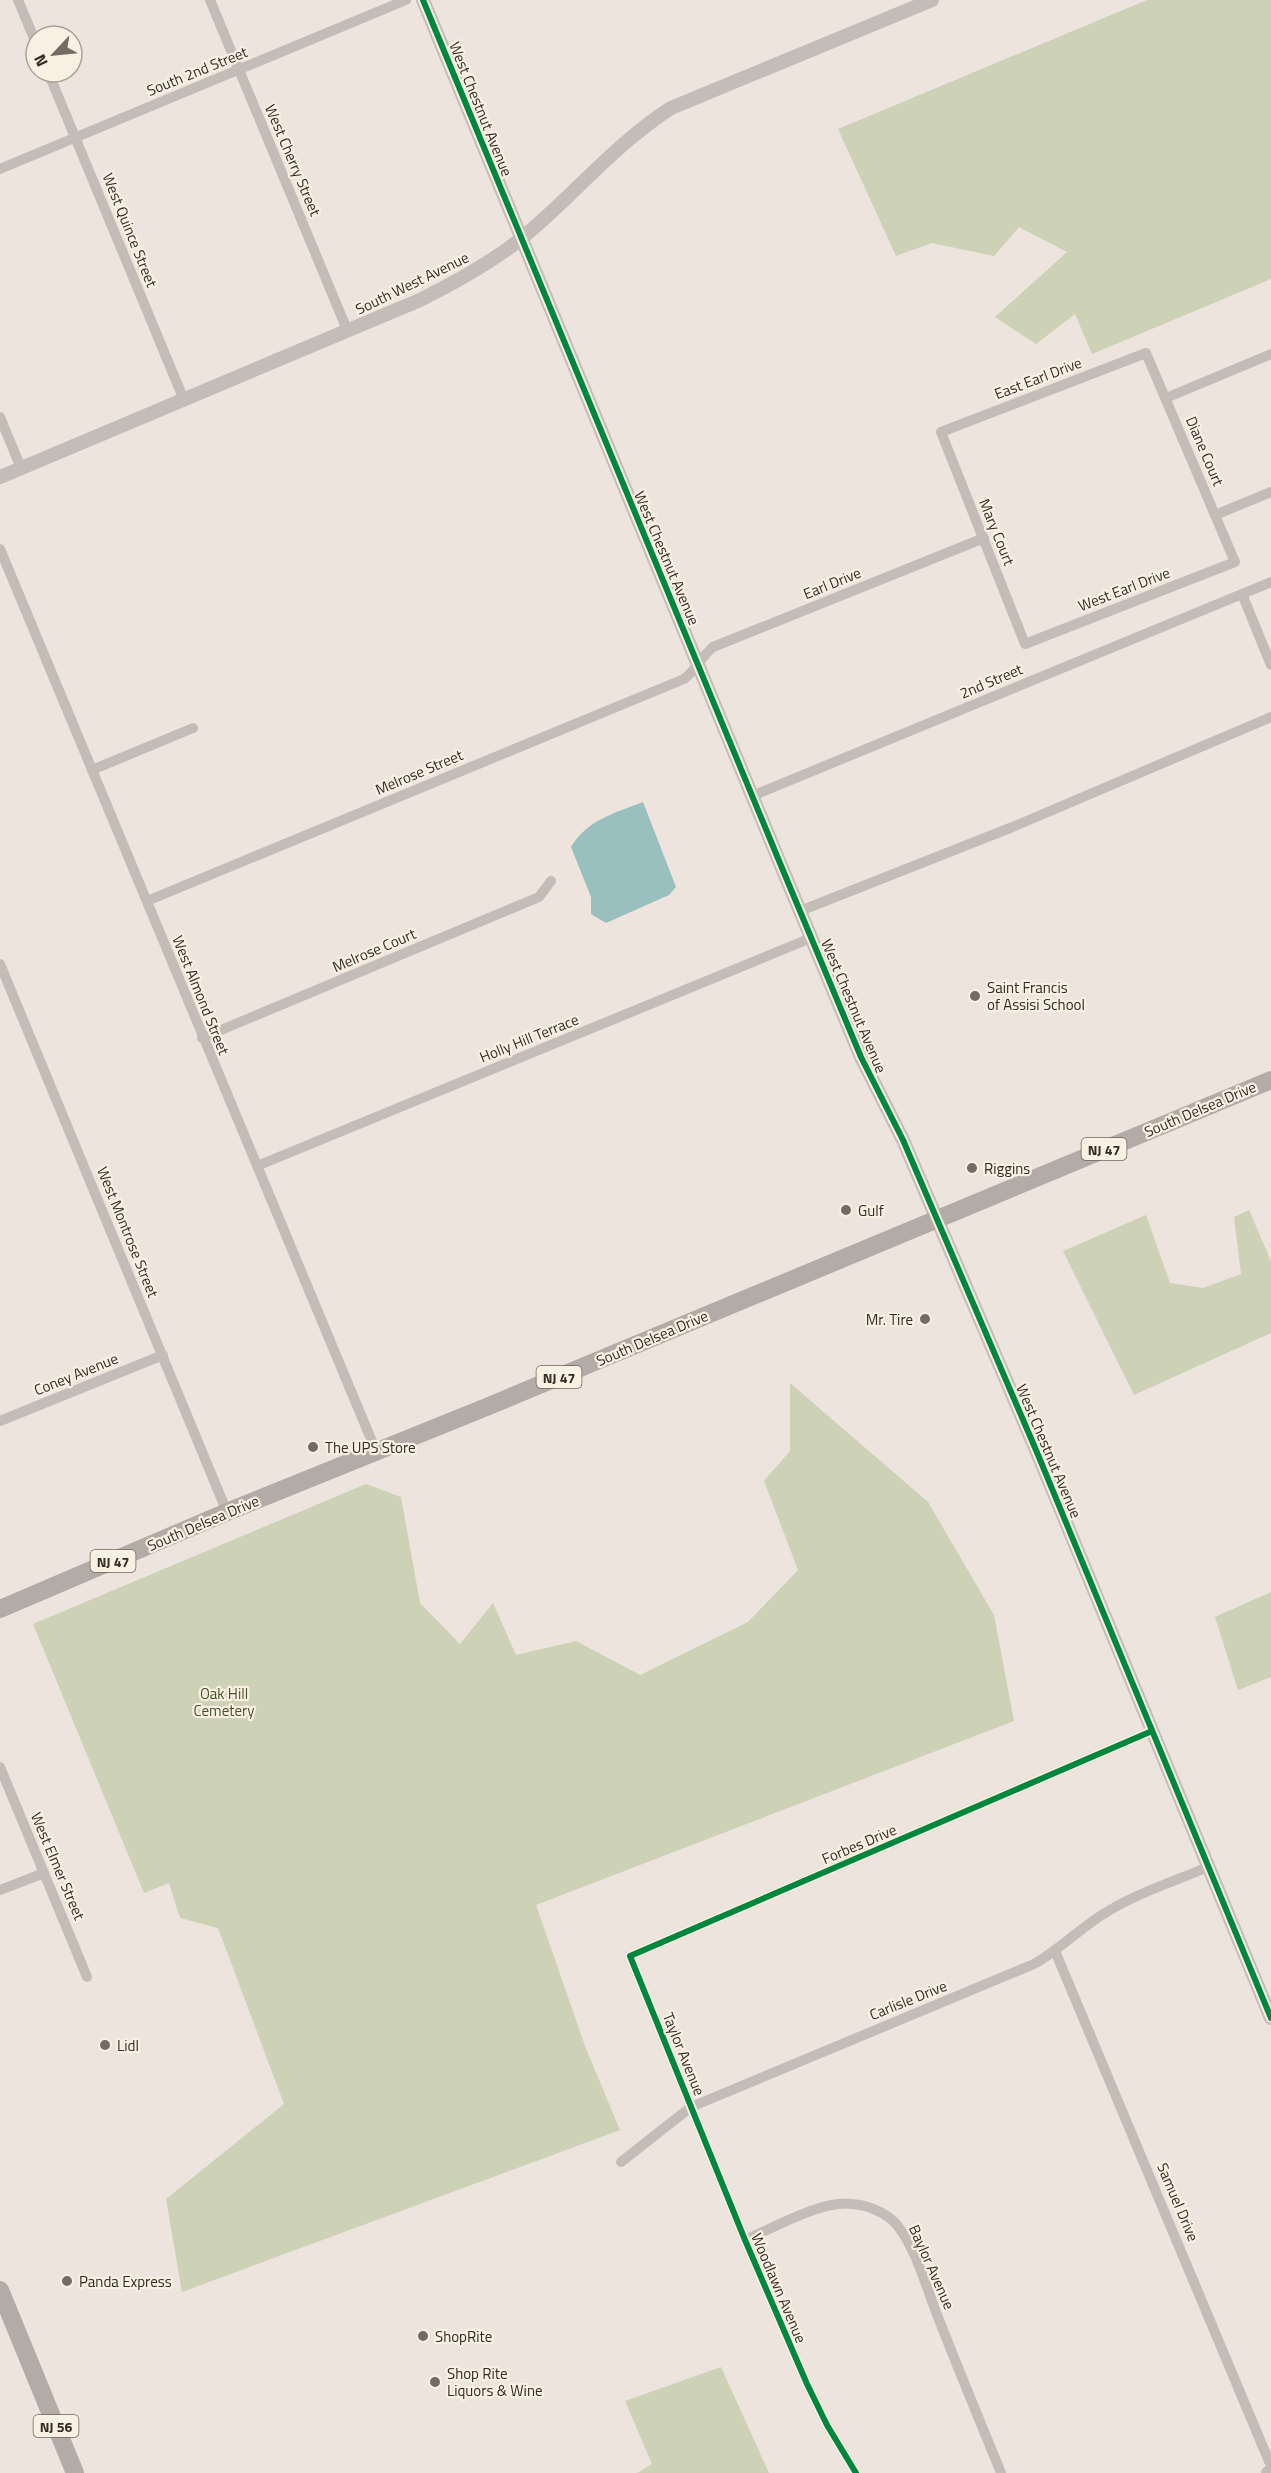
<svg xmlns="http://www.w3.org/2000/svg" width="1271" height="2473" viewBox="0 0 1271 2473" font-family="'Titillium Web',sans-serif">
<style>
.green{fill:#cdd1b6}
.water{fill:#99bfbe}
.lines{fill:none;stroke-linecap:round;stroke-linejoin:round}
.minor{stroke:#c4bdb7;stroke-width:10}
.tertiary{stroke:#c4bdb7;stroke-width:14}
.primary{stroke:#b3aba6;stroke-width:18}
.cycleway-casing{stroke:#f9efe3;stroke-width:10}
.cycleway{stroke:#00873e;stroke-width:6}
.poi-dot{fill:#756b65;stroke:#f9efe3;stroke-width:2}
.labels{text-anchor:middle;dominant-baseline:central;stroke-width:4.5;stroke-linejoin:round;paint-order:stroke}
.shield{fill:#f9efe3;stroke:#70655e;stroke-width:1.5}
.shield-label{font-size:14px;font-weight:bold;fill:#352a25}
.street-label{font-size:15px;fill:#352a25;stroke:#f9efe3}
.poi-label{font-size:15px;fill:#352a25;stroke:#f9efe3;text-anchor:start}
.park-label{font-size:15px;fill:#455428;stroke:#f9efe3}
</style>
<rect width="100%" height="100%" fill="#ece4dd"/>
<g class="green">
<polygon points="1147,0 1271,0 1271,279 1092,354 1075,314 1036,344 995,317 1067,252 1019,227 994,256 932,243 896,256 838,129"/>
<polygon points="1249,1210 1271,1261 1271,1333 1134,1395 1063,1251 1146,1215 1170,1283 1203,1288 1241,1274 1234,1217"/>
<polygon points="790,1383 928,1502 994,1615 1014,1721 536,1905 585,2046 620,2130 182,2292 166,2199 284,2104 218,1928 180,1918 169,1883 144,1893 33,1624 366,1484 401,1497 420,1603 460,1644 493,1603 516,1655 576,1641 640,1675 748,1622 798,1570 764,1481 790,1451"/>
<polygon points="1271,1592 1271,1677 1238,1690 1215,1617"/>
<polygon points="721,2367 769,2473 637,2473 652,2464 625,2401"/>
</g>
<path class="water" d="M643 802 676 887 669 895 606 923 591 914V897L571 847C587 820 615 813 643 802Z"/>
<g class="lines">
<g class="minor">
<polyline points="18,0 36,43"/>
<polyline points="210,0 348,332"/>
<polyline points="48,72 184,400"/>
<polyline points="0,169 406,0"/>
<polygon points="1146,353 1235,562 1025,644 941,432"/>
<polyline points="1166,398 1271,354"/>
<polyline points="0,417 21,468"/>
<polyline points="1215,515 1271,492"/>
<polyline points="0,549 376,1451"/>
<polyline points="1242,594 1271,665"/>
<polyline points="92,770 193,728"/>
<polyline points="752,796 1271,582"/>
<path d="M147 901 684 679C696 670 701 657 713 647L984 538"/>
<polyline points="800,911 1015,826 1271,717"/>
<polyline points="0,964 227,1512"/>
<polyline points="202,1038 539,897 551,881"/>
<polyline points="257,1166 811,938"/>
<polyline points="0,1421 163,1355"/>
<polyline points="0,1767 87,1977"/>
<polyline points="0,1890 44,1873"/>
<polyline points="1055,1951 1271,2466"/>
<path d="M621 2162 691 2107 1034 1964C1059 1950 1078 1930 1102 1915 1134 1894 1173 1882 1208 1867"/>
<path d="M745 2240C774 2228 821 2200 852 2204 868 2205 887 2213 897 2225 915 2247 926 2286 936 2312 957 2366 979 2419 1001 2473"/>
<polyline points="856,2473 827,2425 807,2384 745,2240 630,1956 1152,1731"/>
</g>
<g class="tertiary">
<polyline points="423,0 782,868 861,1057 903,1140 1036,1450 1271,2018"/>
<path d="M0 477 420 300C456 282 491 263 522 238 573 196 615 144 671 108L932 0"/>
<polyline points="1268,2473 1271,2472"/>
</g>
<g class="primary">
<polyline points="0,1609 227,1512 489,1406 1271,1080"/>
<polyline points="0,2290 75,2473"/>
</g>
<defs>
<g id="cycleway">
<polyline points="423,0 782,868 861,1057 903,1140 1036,1450 1271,2018"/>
<polyline points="856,2473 827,2425 807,2384 745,2240 630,1956 1152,1731"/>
</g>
</defs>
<use href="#cycleway" class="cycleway-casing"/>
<use href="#cycleway" class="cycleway"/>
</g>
<g class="poi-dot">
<circle cx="975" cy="996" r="6"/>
<circle cx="972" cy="1168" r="6"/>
<circle cx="846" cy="1210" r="6"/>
<circle cx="925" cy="1319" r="6"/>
<circle cx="313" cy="1447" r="6"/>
<circle cx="105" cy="2045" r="6"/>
<circle cx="67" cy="2281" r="6"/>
<circle cx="423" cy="2336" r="6"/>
<circle cx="435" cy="2382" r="6"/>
</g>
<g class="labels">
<g class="shield">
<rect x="1081.5" y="1138" width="45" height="22" rx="4.5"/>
<rect x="536.5" y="1366" width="45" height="22" rx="4.5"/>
<rect x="90.5" y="1550" width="45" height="22" rx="4.5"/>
<rect x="33.5" y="2415" width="45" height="22" rx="4.5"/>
</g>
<g class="shield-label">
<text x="1104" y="1149">NJ 47</text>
<text x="559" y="1377">NJ 47</text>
<text x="113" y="1561">NJ 47</text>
<text x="56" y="2426">NJ 56</text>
</g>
<g class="street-label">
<text transform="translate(197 71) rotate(-22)">South 2nd Street</text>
<text transform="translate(481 109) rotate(68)">West Chestnut Avenue</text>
<text transform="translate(293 160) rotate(67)">West Cherry Street</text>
<text transform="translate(130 230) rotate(68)">West Quince Street</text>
<text transform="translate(412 283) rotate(-26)">South West Avenue</text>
<text transform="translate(1038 378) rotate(-21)">East Earl Drive</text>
<text transform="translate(1205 451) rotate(67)">Diane Court</text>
<text transform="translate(997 532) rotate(68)">Mary Court</text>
<text transform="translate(667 558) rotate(67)">West Chestnut Avenue</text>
<text transform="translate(832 583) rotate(-22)">Earl Drive</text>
<text transform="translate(1124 589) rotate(-21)">West Earl Drive</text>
<text transform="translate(991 681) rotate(-23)">2nd Street</text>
<text transform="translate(419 772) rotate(-23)">Melrose Street</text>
<text transform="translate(374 950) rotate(-23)">Melrose Court</text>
<text transform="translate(201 995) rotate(68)">West Almond Street</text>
<text transform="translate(854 1006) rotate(67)">West Chestnut Avenue</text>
<text transform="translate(529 1038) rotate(-22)">Holly Hill Terrace</text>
<text transform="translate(1200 1109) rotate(-23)">South Delsea Drive</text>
<text transform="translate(128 1232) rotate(68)">West Montrose Street</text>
<text transform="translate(652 1338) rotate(-23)">South Delsea Drive</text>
<text transform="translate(76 1374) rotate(-22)">Coney Avenue</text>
<text transform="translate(1049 1451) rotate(67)">West Chestnut Avenue</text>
<text transform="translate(203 1523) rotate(-23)">South Delsea Drive</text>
<text transform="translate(859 1844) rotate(-23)">Forbes Drive</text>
<text transform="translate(58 1866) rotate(67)">West Elmer Street</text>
<text transform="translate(908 2000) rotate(-22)">Carlisle Drive</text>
<text transform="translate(684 2054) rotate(68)">Taylor Avenue</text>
<text transform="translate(1178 2202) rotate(67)">Samuel Drive</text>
<text transform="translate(932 2267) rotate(66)">Baylor Avenue</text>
<text transform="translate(779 2288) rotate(67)">Woodlawn Avenue</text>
</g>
<g class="poi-label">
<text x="987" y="987">Saint Francis<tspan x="987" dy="17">of Assisi School</tspan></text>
<text x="984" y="1168">Riggins</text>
<text x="858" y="1210">Gulf</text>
<text x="913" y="1319" text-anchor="end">Mr. Tire</text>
<text x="325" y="1447">The UPS Store</text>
<text x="117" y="2045">Lidl</text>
<text x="79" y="2281">Panda Express</text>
<text x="435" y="2336">ShopRite</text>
<text x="447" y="2373">Shop Rite<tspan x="447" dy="17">Liquors &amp; Wine</tspan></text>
</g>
<g class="park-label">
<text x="224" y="1693">Oak Hill<tspan x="224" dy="17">Cemetery</tspan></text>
</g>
</g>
<g transform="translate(54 54) rotate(244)"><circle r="28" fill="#f9efe3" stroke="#aba097" stroke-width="1.5"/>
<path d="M0-4.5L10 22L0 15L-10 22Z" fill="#756b65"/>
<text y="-9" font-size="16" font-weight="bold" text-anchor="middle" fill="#352a25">N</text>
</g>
</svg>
